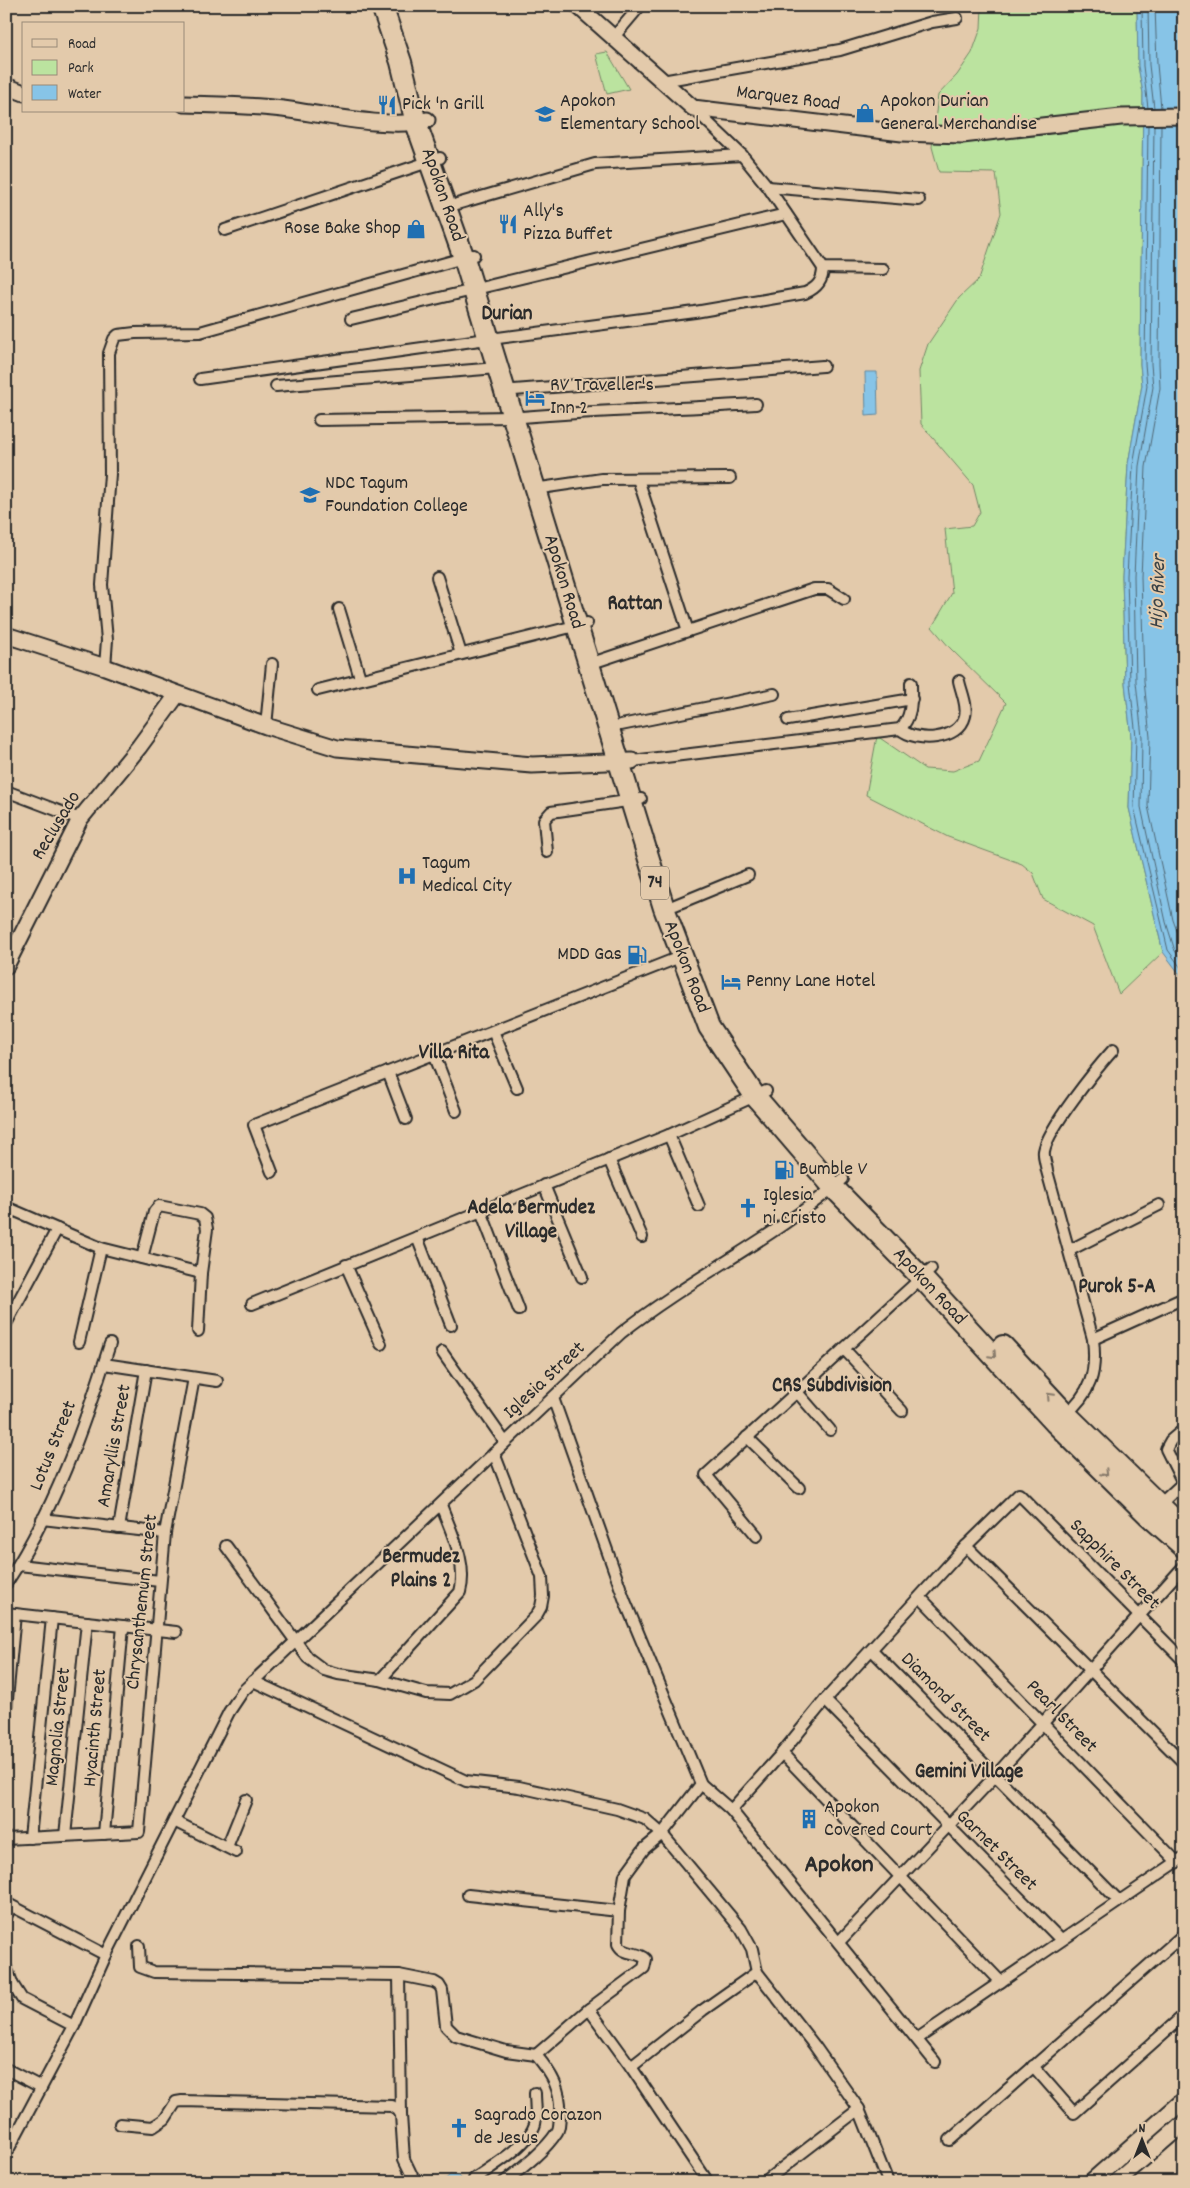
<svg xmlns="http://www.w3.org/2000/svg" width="1190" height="2188" viewBox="0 0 1190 2188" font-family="Dekko,sans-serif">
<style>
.green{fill:#bbe39f;stroke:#738765}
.water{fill:#87c4e7;stroke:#62879c}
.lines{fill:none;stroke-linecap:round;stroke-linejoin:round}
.shore{stroke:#506876;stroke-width:1}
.street-casing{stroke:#2b2b2b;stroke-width:14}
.secondary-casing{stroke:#2b2b2b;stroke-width:19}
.highway-casing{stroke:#2b2b2b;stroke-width:24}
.street{stroke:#e3caab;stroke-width:10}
.secondary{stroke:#e3caab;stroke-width:15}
.highway{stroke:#e3caab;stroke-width:20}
.oneway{stroke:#877a6b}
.labels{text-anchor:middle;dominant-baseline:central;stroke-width:4;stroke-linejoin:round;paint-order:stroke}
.shield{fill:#e3caab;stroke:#625b51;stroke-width:1}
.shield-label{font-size:19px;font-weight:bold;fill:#2b2b2b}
.street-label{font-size:20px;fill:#2b2b2b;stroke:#e3caab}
.poi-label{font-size:20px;fill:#2b2b2b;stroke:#e3caab;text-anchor:start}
.neighbourhood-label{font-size:21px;font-weight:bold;fill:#2b2b2b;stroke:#e3caab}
.water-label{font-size:21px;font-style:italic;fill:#394247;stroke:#e3caab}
.district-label{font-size:25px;font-weight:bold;fill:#2b2b2b;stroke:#e3caab}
</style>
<rect width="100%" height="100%" fill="#e3caab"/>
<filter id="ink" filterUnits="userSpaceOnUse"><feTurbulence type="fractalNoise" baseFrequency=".02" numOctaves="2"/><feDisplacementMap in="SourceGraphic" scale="10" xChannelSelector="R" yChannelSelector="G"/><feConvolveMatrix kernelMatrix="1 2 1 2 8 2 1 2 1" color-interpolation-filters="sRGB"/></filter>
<g filter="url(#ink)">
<g class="green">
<polygon points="982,6 1137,6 1138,66 1143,93 1140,364 1142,385 1128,464 1122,576 1125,683 1131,737 1129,808 1163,952 1119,994 1093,926 1043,899 1033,873 1022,864 948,837 866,795 877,736 925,769 953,771 979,761 1006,703 950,648 932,627 952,593 945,529 972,526 980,512 973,485 921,424 919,371 928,344 959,298 979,279 1001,213 996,173 939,172 932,147 938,95 957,75 972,53 981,28"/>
<polygon points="607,52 629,89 607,94 596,54"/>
</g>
<g class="water">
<polygon points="1137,6 1184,6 1184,980 1163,952 1129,808 1131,737 1125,683 1122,576 1128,464 1142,385 1140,364 1143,93 1138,66"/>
<polygon points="865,372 877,372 878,415 866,416"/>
<polygon points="450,2175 459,2176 465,2182 442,2182"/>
</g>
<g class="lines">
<g class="shore">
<polyline points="1142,6 1143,66 1148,108"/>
<polyline points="1148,6 1149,65 1154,108"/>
<polyline points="1155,6 1157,64 1161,108"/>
<polyline points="1148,125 1145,364 1147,386 1133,465 1127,576 1130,683 1136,737 1134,807 1168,950 1184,972"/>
<polyline points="1154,125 1151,364 1153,387 1139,466 1134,576 1136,682 1142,737 1141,807 1166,922 1175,951 1184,962"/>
<polyline points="1161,125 1159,363 1160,388 1146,467 1141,576 1144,681 1150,737 1148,806 1173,920 1184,950"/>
</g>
<defs>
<g id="street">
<polyline points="613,38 640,6"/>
<polyline points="662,81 840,50 932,22 957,18"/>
<polyline points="693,108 742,155 768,187 823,268 883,269"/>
<polyline points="768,187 919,200"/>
<polyline points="457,204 595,164 742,155"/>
<polyline points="225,230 440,158"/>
<polyline points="484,287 786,214"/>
<polyline points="351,319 473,290"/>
<path d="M498 338 695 312 805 293C817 288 823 281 823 268"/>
<polyline points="200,379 487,339"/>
<polyline points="276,386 497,368"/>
<polyline points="514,390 823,366"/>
<path d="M522 417C600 410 678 409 756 404"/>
<polyline points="319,420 511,417"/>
<polyline points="638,479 688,631"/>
<polyline points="534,489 602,479 730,478"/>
<polyline points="437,577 461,654"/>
<polyline points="339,609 360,678"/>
<polyline points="589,664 814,589 828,589 844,599"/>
<polyline points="105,667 107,640 102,585 110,474 109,353 114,339 118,335 135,333 200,332 474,255"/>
<polyline points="318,690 587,623"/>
<polyline points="788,720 912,699"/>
<polyline points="621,725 774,694"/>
<polyline points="266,726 272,664"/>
<path d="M900 729C916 743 959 741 965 716 968 706 961 691 959 681"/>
<path d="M632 761 900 729C913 717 911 699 911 683"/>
<polyline points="6,791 80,819"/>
<polyline points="547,852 544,820 551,812 641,799"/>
<polyline points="675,905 748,875"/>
<polyline points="493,1031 517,1088"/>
<polyline points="434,1054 456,1111"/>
<polyline points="388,1072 406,1119"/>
<polyline points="669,1135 699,1206"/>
<polyline points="609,1159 642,1237"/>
<polyline points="272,1172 254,1125 685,955"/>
<polyline points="544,1185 582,1277"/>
<polyline points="6,1207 101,1248 201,1273"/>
<polyline points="481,1211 519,1310"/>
<polyline points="417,1237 451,1325"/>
<polyline points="1070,1250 1159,1205"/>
<polyline points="142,1258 154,1212 159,1206 200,1214 205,1218 207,1229 201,1273 198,1331"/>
<polyline points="346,1265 381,1344"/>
<polyline points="252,1304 669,1135 766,1091"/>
<polyline points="6,1324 57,1229"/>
<polyline points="1093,1339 1184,1298"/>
<polyline points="79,1342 101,1248"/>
<polyline points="844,1349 902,1411"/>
<polyline points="442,1352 505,1442"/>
<polyline points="104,1364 217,1381"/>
<polyline points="797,1392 830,1430"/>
<polyline points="553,1398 625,1601 701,1784 731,1810 935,2062"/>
<path d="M1064 1416C1091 1393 1097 1373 1093 1339L1047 1171C1046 1164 1043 1157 1044 1151 1048 1128 1096 1069 1113 1050"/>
<polyline points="747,1437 799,1488"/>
<polyline points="1183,1483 1166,1449 1171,1440 1184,1429"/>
<polyline points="1157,1507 1184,1482"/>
<polyline points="42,1519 165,1533"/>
<polyline points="119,1528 146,1370"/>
<polyline points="757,1536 706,1475 931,1269"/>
<polyline points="226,1546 308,1658 324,1670 338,1674 380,1680 426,1693 450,1694 474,1680 536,1616 541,1607 543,1596 542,1577 494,1453"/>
<polyline points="966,1546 1184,1763"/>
<polyline points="19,1565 160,1581"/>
<path d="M6 1584C54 1511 84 1427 110 1344"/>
<polyline points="920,1597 1177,1862"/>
<polyline points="6,1613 176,1632"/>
<polyline points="872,1650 1118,1900"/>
<path d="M380 1680 460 1592C468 1563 451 1532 441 1505"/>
<polyline points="253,1681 466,1781 519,1787 617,1809 645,1819 662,1834 741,1929 752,1949 757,1972 814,2045 859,2109 888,2182"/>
<polyline points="825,1700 1061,1940"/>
<polyline points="6,1710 15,1614"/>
<polyline points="782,1753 1001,1982"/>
<polyline points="731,1810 782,1753 825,1700 966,1546 1019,1494 1184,1661"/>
<polyline points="174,1821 236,1852"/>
<polyline points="104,1834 123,1626"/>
<polyline points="65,1836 87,1622"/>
<polyline points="30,1838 52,1618"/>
<polyline points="6,1839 139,1832 165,1533 194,1378"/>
<polyline points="227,1847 246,1800"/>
<polyline points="468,1895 619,1911"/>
<polyline points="6,1903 106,1955"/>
<polyline points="6,1917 11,1906"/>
<polyline points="839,1942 996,1775 1184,1566"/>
<path d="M139 1946 140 1967 154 1972 399 1975 434 1982 439 1985 442 1990 446 2026 456 2036 506 2051 536 2055 589 2009 644 1968 646 1959C638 1951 624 1956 618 1944L619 1911 625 1875 644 1849 662 1834 701 1784"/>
<polyline points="6,1967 13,1985 22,1999 74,2026"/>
<polyline points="399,1975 401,2115"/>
<polyline points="589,2009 631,2067 708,2182"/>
<polyline points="917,2039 1184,1857"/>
<polyline points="1033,2066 1074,2113 1184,2015"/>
<polyline points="631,2067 703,2010 757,1972"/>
<polyline points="6,2069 41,2087"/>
<polyline points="120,2124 153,2127 165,2119 176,2102 182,2101 392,2106 398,2110 401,2115 404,2159 415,2182"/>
<polyline points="950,2140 1184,1934"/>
<path d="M6 2154 74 2026 106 1955 229 1712 243 1691 621 1333C692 1277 775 1238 843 1179"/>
<path d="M474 2179C491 2167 529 2145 535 2124 537 2115 535 2102 535 2093"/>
<path d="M504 2182C522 2168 545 2151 557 2132 560 2128 559 2121 560 2117 562 2090 552 2074 536 2055"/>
<polyline points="764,2182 859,2109"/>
</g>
<g id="secondary">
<polyline points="578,6 693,108 902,133 962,135 1121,117 1184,116"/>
<polyline points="6,86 24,93"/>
<path d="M184 104C217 105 250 105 283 109 322 114 390 130 427 120"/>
<polyline points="6,635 105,667 266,726 337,748 532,765 632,761"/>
<polyline points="6,966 80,819 139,747 177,695"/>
<polyline points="1091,2182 1184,2100"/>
<polyline points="1116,2182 1184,2123"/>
</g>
<g id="highway">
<polyline points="382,6 401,62 416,123 464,258 664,908 709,1027 755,1096 833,1187 922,1278 1055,1423 1148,1515 1184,1547"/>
<polyline points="1003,1346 1066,1414 1184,1529"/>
</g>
</defs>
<use href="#street" class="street-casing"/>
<use href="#secondary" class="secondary-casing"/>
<use href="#highway" class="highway-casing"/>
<use href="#street" class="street"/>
<use href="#secondary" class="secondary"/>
<use href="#highway" class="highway"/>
</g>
<defs><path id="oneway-chevron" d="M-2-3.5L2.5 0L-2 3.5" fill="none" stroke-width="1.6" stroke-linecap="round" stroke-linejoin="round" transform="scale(1.25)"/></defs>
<g class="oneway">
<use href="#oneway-chevron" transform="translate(993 1355) rotate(47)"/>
<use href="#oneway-chevron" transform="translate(1050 1396) rotate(-133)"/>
<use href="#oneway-chevron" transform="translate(1105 1473) rotate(45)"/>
</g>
</g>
<defs>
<symbol id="restaurant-bare" viewBox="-9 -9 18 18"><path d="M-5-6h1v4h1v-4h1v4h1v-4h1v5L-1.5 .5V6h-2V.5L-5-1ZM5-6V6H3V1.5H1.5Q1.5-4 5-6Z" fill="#1f6fb2" stroke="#e3caab" stroke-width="2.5" paint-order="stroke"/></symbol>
<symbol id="shop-bare" viewBox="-9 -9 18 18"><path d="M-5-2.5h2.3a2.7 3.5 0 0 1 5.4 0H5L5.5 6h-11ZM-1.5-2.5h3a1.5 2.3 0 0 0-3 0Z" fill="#1f6fb2" stroke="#e3caab" stroke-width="2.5" paint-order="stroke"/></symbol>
<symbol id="school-bare" viewBox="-9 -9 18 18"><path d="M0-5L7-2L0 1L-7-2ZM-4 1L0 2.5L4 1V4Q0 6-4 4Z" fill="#1f6fb2" stroke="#e3caab" stroke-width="2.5" paint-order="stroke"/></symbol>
<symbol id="hotel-bare" viewBox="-9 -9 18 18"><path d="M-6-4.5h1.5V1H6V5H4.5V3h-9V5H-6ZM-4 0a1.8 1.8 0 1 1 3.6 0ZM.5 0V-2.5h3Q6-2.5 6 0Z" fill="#1f6fb2" stroke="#e3caab" stroke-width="2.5" paint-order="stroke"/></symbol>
<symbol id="university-bare" viewBox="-9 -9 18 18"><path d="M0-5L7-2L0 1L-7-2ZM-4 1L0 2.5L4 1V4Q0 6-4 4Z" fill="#1f6fb2" stroke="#e3caab" stroke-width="2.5" paint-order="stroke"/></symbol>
<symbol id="hospital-bare" viewBox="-9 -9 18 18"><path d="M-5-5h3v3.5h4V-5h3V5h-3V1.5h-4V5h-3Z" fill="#1f6fb2" stroke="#e3caab" stroke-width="2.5" paint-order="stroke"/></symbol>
<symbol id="fuel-bare" viewBox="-9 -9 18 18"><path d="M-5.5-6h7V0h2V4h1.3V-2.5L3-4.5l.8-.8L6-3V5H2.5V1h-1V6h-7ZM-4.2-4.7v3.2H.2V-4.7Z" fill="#1f6fb2" stroke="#e3caab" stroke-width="2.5" paint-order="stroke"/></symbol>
<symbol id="church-bare" viewBox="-9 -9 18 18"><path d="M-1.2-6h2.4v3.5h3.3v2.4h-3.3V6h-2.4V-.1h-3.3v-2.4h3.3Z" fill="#1f6fb2" stroke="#e3caab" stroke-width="2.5" paint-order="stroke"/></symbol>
<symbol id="building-bare" viewBox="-9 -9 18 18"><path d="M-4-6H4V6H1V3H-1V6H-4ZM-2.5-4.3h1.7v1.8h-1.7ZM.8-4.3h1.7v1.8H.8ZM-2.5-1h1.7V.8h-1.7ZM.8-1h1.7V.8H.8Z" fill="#1f6fb2" stroke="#e3caab" stroke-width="2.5" paint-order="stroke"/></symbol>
</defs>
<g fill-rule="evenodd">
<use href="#restaurant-bare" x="373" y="91" width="28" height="28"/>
<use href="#shop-bare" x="851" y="99" width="28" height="28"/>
<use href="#school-bare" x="531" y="100" width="28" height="28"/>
<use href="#restaurant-bare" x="494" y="210" width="28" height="28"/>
<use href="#shop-bare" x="402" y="215" width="28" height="28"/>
<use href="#hotel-bare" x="521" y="384" width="28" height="28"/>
<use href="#university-bare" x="296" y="481" width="28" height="28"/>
<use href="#hospital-bare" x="393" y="862" width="28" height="28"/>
<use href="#fuel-bare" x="623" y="941" width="28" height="28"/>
<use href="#hotel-bare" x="717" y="968" width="28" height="28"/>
<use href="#fuel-bare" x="770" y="1156" width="28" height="28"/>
<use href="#church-bare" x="734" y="1194" width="28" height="28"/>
<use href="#building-bare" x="795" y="1805" width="28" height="28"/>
<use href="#church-bare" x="445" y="2114" width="28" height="28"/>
</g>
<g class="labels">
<rect class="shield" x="641" y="866.5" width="28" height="33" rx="4"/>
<g class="shield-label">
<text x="655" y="883">74</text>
</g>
<g class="street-label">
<text transform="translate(788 99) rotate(7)">Marquez Road</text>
<text transform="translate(442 195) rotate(71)">Apokon Road</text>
<text transform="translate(563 582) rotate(73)">Apokon Road</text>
<text transform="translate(57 826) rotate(-59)">Reclusado</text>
<text transform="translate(686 967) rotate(69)">Apokon Road</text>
<text transform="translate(929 1287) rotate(47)">Apokon Road</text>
<text transform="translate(545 1381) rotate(-43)">Iglesia Street</text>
<text transform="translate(54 1446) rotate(-68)">Lotus Street</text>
<text transform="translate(115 1446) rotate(-80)">Amaryllis Street</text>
<text transform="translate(1114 1565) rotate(45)">Sapphire Street</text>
<text transform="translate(143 1602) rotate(-84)">Chrysanthemum Street</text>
<text transform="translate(945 1698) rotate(45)">Diamond Street</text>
<text transform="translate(1061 1717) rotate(46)">Pearl Street</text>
<text transform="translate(59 1727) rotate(-84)">Magnolia Street</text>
<text transform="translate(96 1728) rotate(-85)">Hyacinth Street</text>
<text transform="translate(996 1851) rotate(45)">Garnet Street</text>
</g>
<g class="poi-label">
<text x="560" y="102">Apokon<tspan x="560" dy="23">Elementary School</tspan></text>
<text x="880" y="102">Apokon Durian<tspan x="880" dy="23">General Merchandise</tspan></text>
<text x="402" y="105">Pick 'n Grill</text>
<text x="523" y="212">Ally's<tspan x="523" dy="23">Pizza Buffet</tspan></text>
<text x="401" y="229" text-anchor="end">Rose Bake Shop</text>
<text x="550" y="386">RV Traveller's<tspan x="550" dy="23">Inn 2</tspan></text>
<text x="325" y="484">NDC Tagum<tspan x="325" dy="23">Foundation College</tspan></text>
<text x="422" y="864">Tagum<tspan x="422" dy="23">Medical City</tspan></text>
<text x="622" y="955" text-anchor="end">MDD Gas</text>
<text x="746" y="982">Penny Lane Hotel</text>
<text x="799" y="1170">Bumble V</text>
<text x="763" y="1196">Iglesia<tspan x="763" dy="23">ni Cristo</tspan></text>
<text x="824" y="1808">Apokon<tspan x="824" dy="23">Covered Court</tspan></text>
<text x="474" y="2116">Sagrado Corazon<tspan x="474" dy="23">de Jesus</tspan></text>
</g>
<g class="neighbourhood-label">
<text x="507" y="315">Durian</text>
<text x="635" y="605">Rattan</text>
<text x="454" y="1054">Villa Rita</text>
<text x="531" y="1209">Adela Bermudez<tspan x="531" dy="24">Village</tspan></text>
<text x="1117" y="1288">Purok 5-A</text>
<text x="832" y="1387">CRS Subdivision</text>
<text x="421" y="1558">Bermudez<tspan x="421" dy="24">Plains 2</tspan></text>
<text x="969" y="1773">Gemini Village</text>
</g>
<g class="water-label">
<text transform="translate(1159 592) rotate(-88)">Hijo River</text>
</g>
<g class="district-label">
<text x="839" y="1866">Apokon</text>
</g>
</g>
<rect width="1190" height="2188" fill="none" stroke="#e3caab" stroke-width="25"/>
<rect x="12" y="12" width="1165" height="2163" fill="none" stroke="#2b2b2b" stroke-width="2" filter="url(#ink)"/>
<rect x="22" y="22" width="162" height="90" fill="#e3caab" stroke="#998a78"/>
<rect x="32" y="39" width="25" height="8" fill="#e3caab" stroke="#998a78"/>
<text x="68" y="48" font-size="15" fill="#2b2b2b">Road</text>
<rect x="32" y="60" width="25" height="15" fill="#bbe39f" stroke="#998a78"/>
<text x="68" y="72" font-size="15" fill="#2b2b2b">Park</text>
<rect x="32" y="85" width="25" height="15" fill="#87c4e7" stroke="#998a78"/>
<text x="68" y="98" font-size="15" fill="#2b2b2b">Water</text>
<g transform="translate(1142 2140)" stroke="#e3caab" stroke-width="4" paint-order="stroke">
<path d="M0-4L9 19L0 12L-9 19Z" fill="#2b2b2b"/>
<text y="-8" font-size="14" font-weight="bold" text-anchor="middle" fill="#2b2b2b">N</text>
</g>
</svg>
